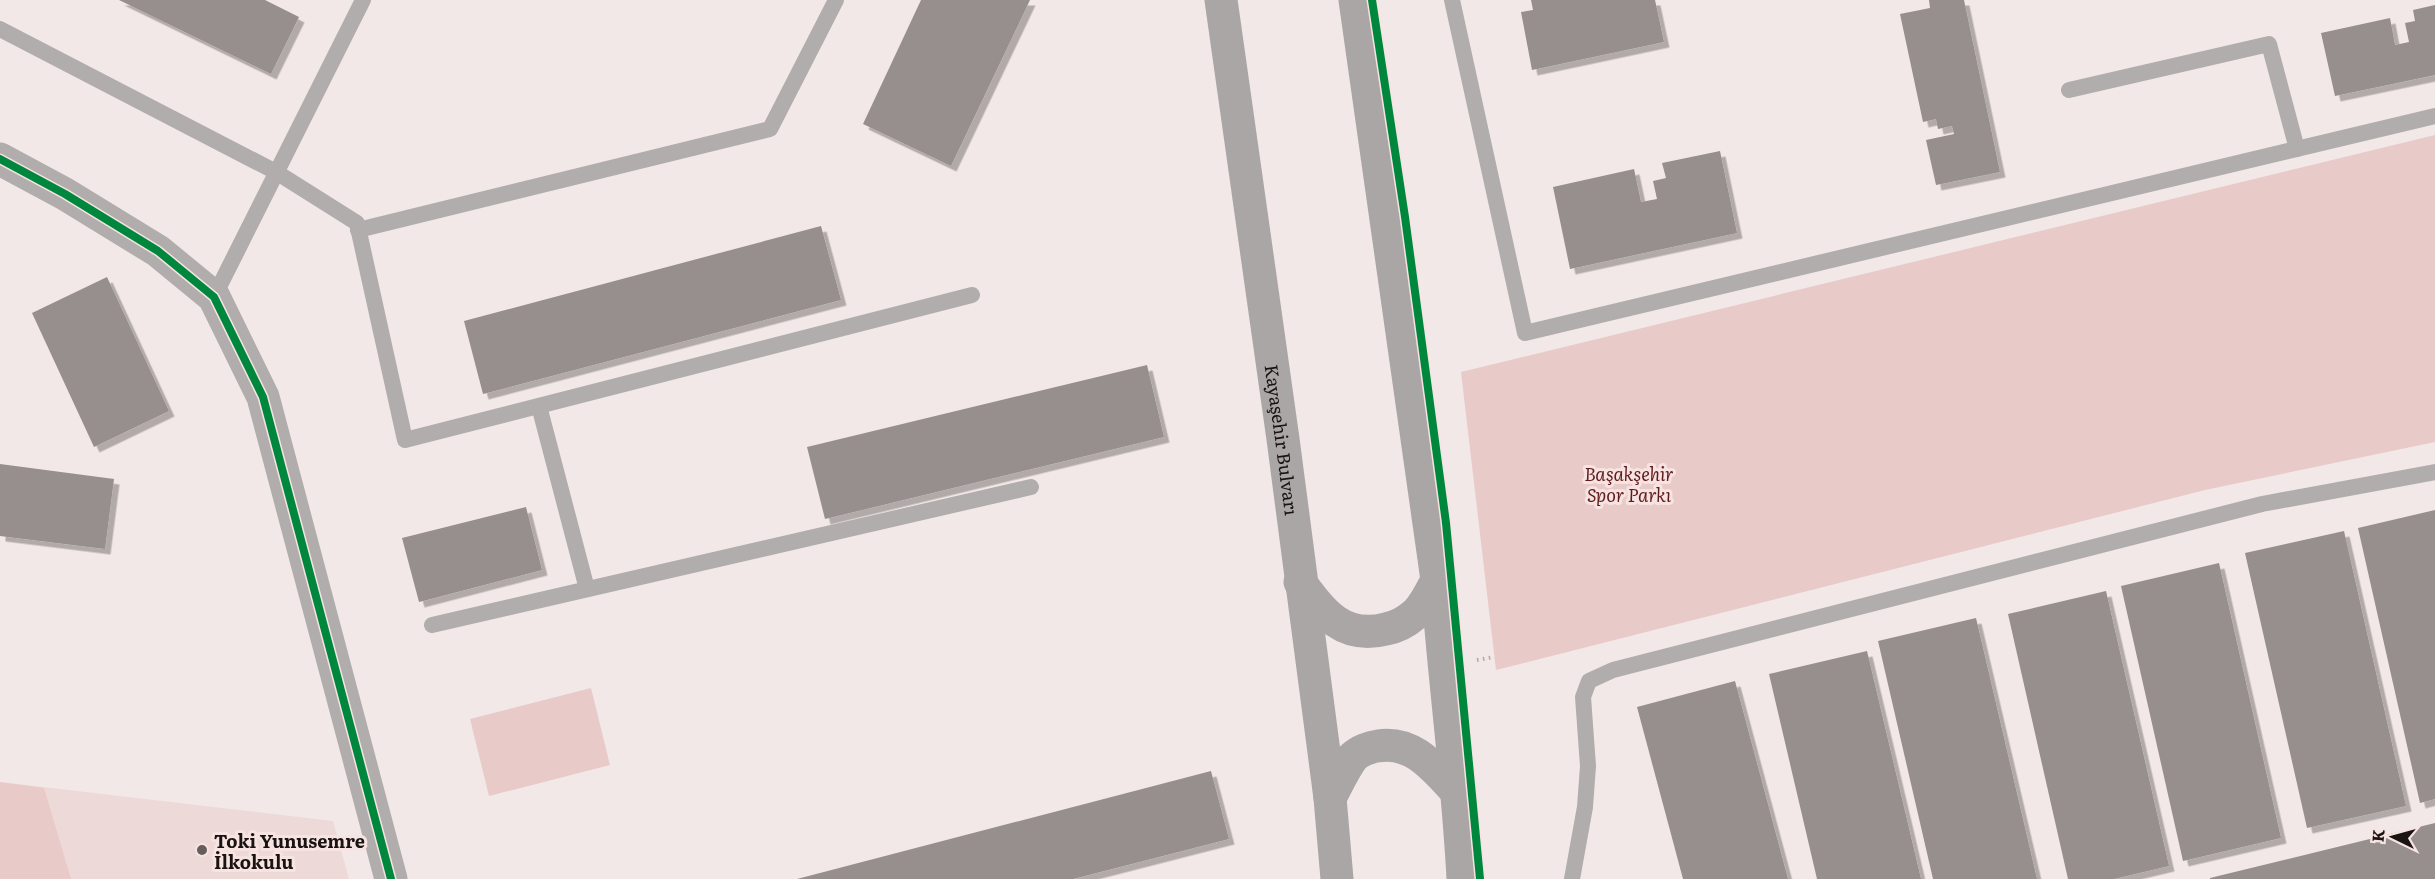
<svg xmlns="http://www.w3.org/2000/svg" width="2435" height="879" viewBox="0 0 2435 879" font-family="Literata,serif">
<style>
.built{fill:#edd9d7}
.green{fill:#e8cac8}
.building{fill:#968f8e;filter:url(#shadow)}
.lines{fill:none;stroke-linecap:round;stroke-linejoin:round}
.path{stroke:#afaaaa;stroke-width:4;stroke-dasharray:1.5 4.5;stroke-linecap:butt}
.service{stroke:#b1adad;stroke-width:16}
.minor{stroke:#b1adad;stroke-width:33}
.primary{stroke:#aba6a6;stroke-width:33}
.cycleway-casing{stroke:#f7e4e2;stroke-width:11}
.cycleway{stroke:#00873e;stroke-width:8}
.poi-dot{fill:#655e5d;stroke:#f7e4e2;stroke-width:2}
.labels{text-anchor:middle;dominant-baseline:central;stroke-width:6;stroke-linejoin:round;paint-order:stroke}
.street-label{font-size:18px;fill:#191312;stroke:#f7e4e2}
.park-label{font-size:18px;font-style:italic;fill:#601c1c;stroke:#f7e4e2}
.poi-label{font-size:18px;font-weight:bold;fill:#191312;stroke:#f7e4e2;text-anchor:start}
</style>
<defs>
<filter id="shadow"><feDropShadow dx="5.5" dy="5.5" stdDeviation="0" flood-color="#0004"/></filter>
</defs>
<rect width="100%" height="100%" fill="#f2e8e7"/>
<polygon class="built" points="0,782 333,821 349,879 0,879"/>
<g class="green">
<polygon points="2435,135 2435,442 2205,490 1496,670 1461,372"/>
<polygon points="591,688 610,765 489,796 470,719"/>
<polygon points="0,782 44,788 71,879 0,879"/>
</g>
<g class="building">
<polygon points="119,0 265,0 299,17 271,74"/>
<polygon points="921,0 1030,0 951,166 863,124"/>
<polygon points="1531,0 1655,0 1664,42 1532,70 1521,12 1533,10"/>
<polygon points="1929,0 1964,0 2000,172 1936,185 1926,140 1954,134 1952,126 1938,129 1936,119 1923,122 1900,14 1930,8"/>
<polygon points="2435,5 2435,75 2335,96 2321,33 2390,18 2395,45 2409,42 2405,23 2415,21 2413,10"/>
<polygon points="1720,151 1737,233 1570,269 1553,187 1634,169 1641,202 1657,199 1653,181 1666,178 1662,163"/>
<polygon points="821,226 841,300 483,394 464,321"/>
<polygon points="107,277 169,411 94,447 32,313"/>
<polygon points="1147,365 1164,437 825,519 807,447"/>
<polygon points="0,464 114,479 105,549 0,536"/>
<polygon points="526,507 542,570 419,602 402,538"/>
<polygon points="2435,510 2435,799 2420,803 2358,528"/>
<polygon points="2344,531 2406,806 2307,828 2245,553"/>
<polygon points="2219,563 2281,838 2183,861 2121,586"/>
<polygon points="2106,591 2169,866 2114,879 2068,879 2008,614"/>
<polygon points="1976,618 2037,879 1933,879 1878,641"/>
<polygon points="1867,651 1921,879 1817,879 1769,674"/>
<polygon points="1735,681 1788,879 1683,879 1637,707"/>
<polygon points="1211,771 1229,839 1073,879 797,879"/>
<polygon points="2435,823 2435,879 2210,879 2210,878"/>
</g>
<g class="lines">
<polyline class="path" points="1477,660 1494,657"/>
<g class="service">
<polyline points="1452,0 1525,333 2435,116"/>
<polyline points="0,29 276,172 357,223 405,440 972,295"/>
<polyline points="2069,90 2269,44 2297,149"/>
<polyline points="358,230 770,129 836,0"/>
<polyline points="214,297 363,0"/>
<polyline points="539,406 587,589"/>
<polyline points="432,625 1031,487"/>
<polyline points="1572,879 1585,807 1588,766 1583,697 1589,681 1613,670 2262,504 2435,472"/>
</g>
<polyline class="minor" points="0,159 65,194 158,251 214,297 263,397 391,879"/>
<g class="primary">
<path id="s1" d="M1221 0 1283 439 1330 798 1337 879"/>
<path d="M1355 0 1437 580C1444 680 1458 779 1463 879"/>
<path d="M1300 582C1323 613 1343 640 1386 629 1396 627 1406 622 1414 615 1424 607 1431 591 1437 580"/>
<path d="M1330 798C1337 785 1344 769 1353 757 1359 751 1370 747 1378 746 1415 740 1436 771 1459 794"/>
</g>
<defs>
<g id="cycleway">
<polyline points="1372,0 1405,217 1446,523 1480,879"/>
<polyline points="0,159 65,194 158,251 214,297 263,397 391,879"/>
</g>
</defs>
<use href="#cycleway" class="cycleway-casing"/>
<use href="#cycleway" class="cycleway"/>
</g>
<circle class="poi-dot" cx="202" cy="850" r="6"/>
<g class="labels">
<g class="street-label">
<text stroke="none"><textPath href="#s1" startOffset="444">Kayaşehir Bulvarı</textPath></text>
</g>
<g class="park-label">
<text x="1629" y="473">Başakşehir<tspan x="1629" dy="21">Spor Parkı</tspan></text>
</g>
<g class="poi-label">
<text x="214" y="840">Toki Yunusemre<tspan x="214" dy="21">İlkokulu</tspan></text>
</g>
</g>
<g transform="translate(2393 837) rotate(275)" stroke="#f7e4e2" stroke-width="4.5" paint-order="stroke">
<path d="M0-4.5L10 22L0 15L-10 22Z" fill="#191312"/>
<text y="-9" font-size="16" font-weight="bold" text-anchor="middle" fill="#191312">K</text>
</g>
</svg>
